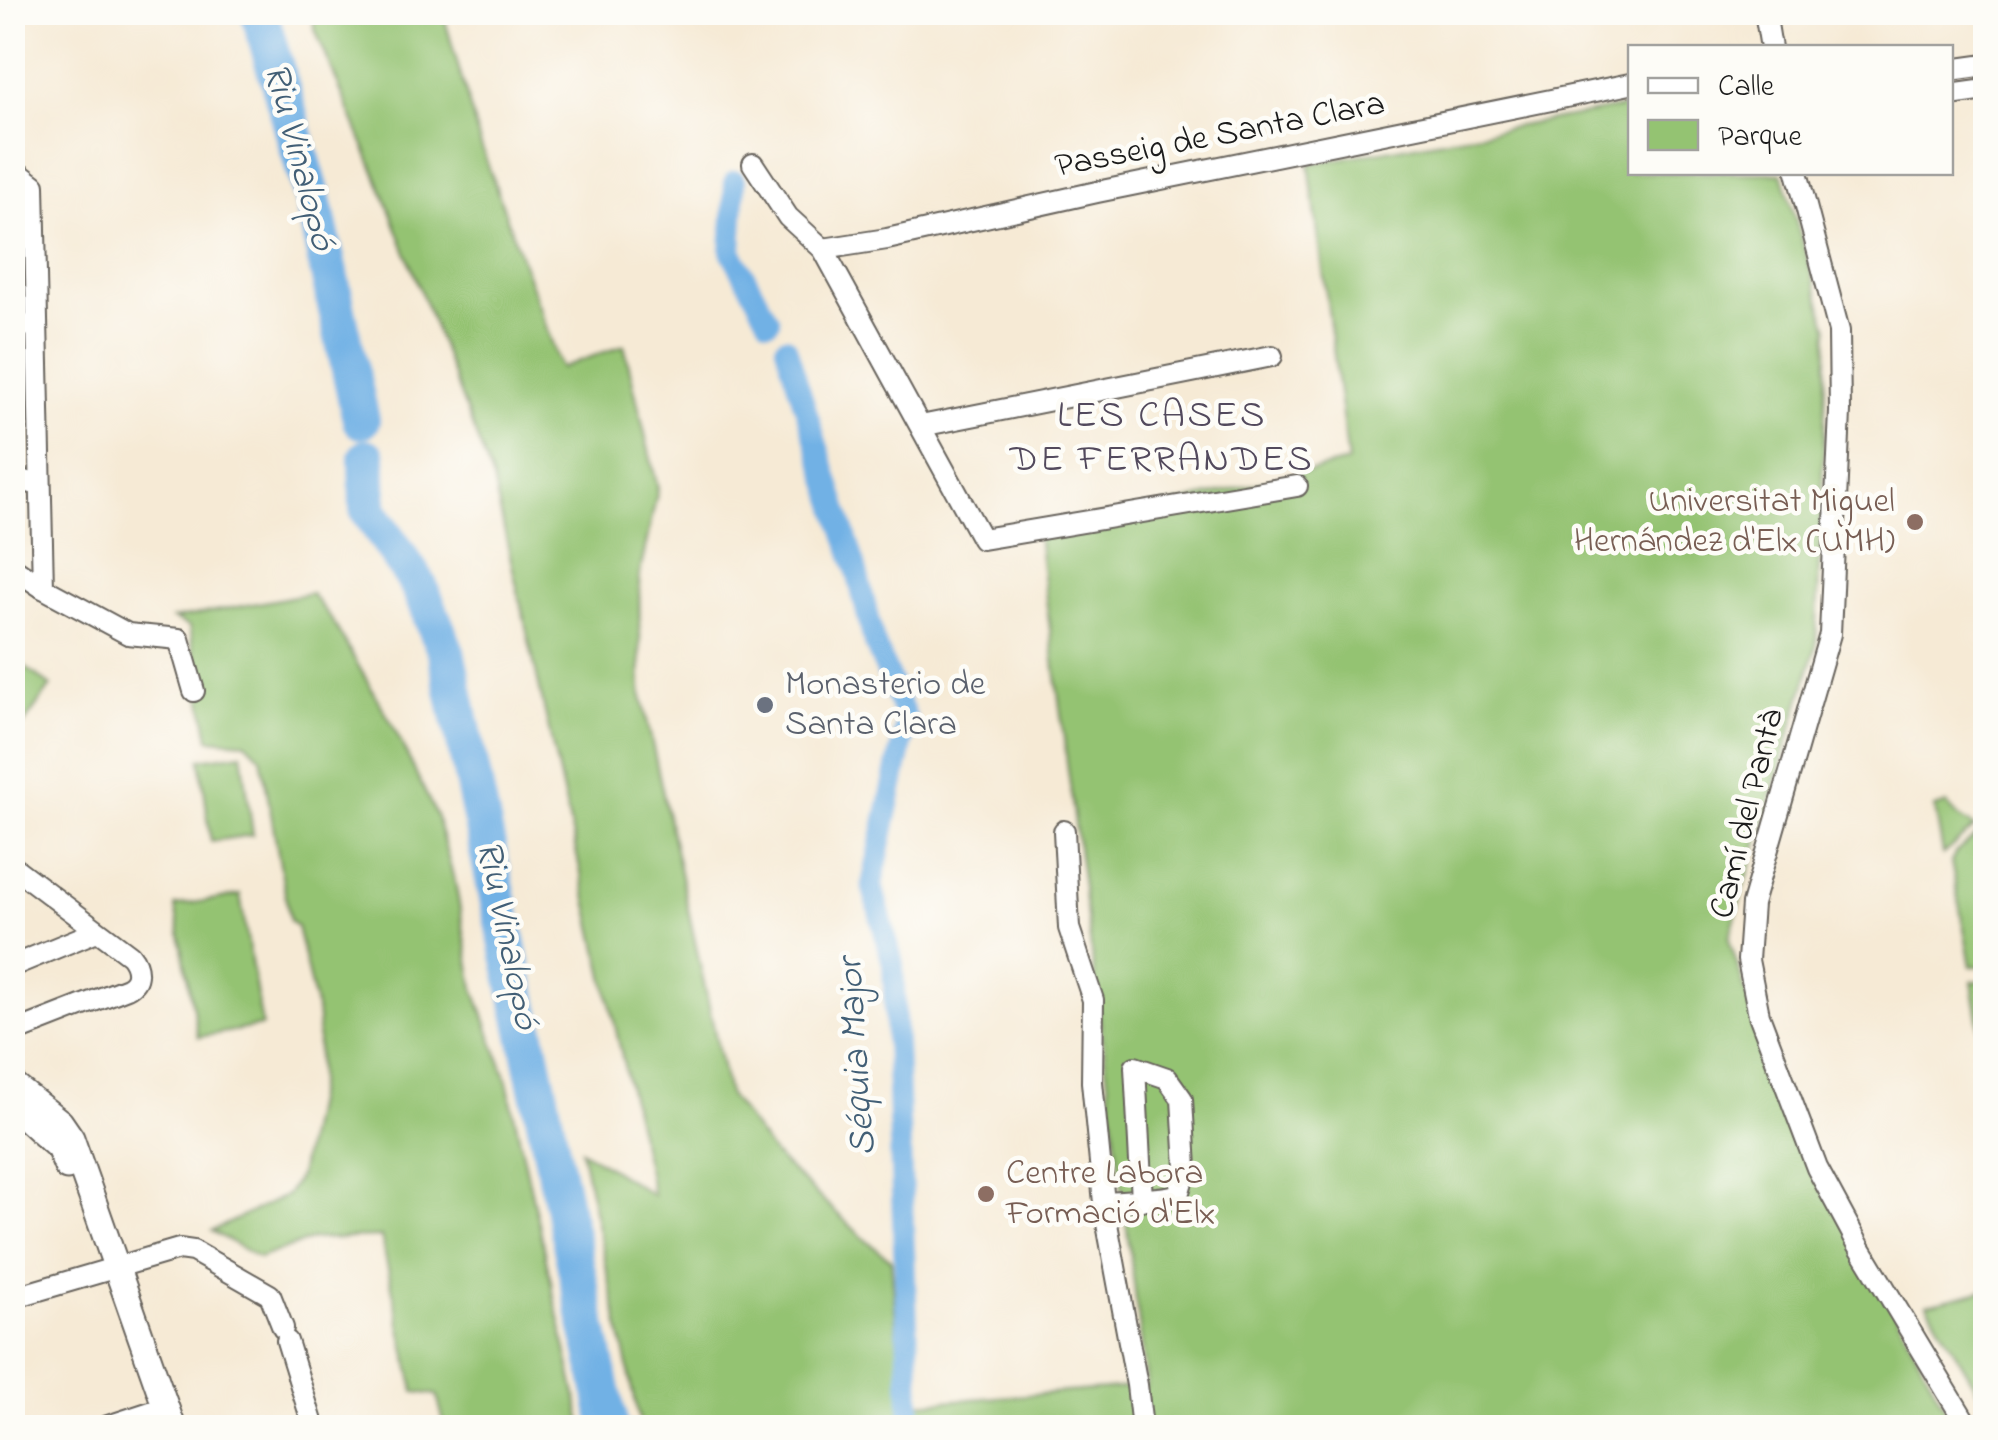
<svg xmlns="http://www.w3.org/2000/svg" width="1998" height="1440" viewBox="0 0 1998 1440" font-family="'Indie Flower',sans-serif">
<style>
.green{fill:#94c372;stroke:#587047;stroke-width:2.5}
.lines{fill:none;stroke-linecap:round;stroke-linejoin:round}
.canal{stroke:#71b1e5;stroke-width:22}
.river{stroke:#71b1e5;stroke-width:38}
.minor-casing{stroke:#68645d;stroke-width:24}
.tertiary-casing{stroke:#68645d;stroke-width:29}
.minor{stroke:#fff;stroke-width:20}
.tertiary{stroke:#fff;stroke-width:25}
.education-dot{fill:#8d6e63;stroke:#fdfcf7;stroke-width:4}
.worship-dot{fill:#6b7280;stroke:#fdfcf7;stroke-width:4}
.labels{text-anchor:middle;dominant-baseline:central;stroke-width:9;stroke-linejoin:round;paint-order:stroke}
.street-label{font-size:35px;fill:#1c1c1c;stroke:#fdfcf7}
.education-label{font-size:35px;fill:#785e54;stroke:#fdfcf7;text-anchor:end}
.worship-label{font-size:35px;fill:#5b616d;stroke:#fdfcf7;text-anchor:start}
.water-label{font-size:38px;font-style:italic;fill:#425f76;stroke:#fdfcf7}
.neighbourhood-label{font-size:38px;letter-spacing:2.5px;fill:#534a5d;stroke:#fdfcf7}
</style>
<rect width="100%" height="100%" fill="#fdfcf7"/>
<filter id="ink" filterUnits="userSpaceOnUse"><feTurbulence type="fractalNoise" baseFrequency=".01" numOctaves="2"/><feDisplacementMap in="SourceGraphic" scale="20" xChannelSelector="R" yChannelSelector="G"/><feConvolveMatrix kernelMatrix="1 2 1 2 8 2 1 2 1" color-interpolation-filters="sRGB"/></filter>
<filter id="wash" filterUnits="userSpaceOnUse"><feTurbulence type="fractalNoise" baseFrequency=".0048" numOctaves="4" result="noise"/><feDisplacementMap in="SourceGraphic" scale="40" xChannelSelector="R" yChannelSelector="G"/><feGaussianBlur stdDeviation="2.25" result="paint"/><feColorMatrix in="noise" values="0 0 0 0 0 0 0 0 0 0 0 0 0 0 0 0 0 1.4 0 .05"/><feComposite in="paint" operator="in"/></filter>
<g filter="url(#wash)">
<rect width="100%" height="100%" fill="#f6ead5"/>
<g class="green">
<polygon points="313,13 443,13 480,143 561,368 624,345 658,489 639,577 641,692 728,1094 775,1156 868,1242 891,1260 903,1404 1147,1386 1038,536 1348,462 1309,164 1630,106 1630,172 1782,173 1828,329 1816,647 1729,939 1774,1081 1955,1427 641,1427 581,1150 653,1195 493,480 377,177 314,27"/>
<polygon points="311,593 333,622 391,722 436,815 456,887 474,988 506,1077 583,1427 445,1427 437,1395 415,1392 381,1237 314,1239 259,1258 212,1231 287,1195 299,1176 318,1081 318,1018 297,927 290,921 261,757 246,742 209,739 189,627 173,619"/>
<polygon points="13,658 51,686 13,739"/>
<polygon points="242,753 253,835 211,841 200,759"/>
<polygon points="1947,804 1959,817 1975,827 1943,854 1935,808"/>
<polygon points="1978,834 1985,845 1985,966 1971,966 1951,862 1955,853"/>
<polygon points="240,895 262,1026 198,1037 175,906"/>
<polygon points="1985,980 1986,980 1985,1060 1972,982"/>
<polygon points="1985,1290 1986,1290 1985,1402 1927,1304"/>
</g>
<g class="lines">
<g class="canal">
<polyline points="735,181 731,251 769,321"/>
<polyline points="786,347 856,568 874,642 907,720 872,885 893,964 911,1428"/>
</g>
<g class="river">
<polyline points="259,12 312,195 361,420"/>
<polyline points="367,458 368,509 419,586 446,652 610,1428"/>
</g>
</g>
</g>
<g filter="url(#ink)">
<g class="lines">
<defs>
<g id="minor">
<polyline points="1765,12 1771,48"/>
<polyline points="1950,70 1986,65"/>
<polyline points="1950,95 1986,90"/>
<polyline points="753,164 788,217 823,249 982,539 1297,486"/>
<polyline points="12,168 34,185 43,588 128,634 179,639 194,691"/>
<polyline points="1797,172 1839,331 1840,412 1830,634 1752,904 1748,960 1759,1015 1817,1168 1858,1244 1969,1428"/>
<polyline points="823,249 887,239 1097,192 1630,84"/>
<polyline points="12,326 37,325"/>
<polyline points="921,426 1272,356"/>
<polyline points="12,478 40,485"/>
<polyline points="12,567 43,588"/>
<polyline points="1064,831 1069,928 1093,1000 1092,1082 1105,1213 1137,1385 1142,1428"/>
<path d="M12 866 130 955C139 966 141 981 127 988L12 1033"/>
<polyline points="12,966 97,931"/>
<path d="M1104 1202C1129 1200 1153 1200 1178 1195L1186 1168 1182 1099 1167 1078 1135 1067 1142 1200"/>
<polyline points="12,1298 179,1249 193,1251 270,1295 283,1328"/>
<polyline points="287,1341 314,1428"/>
<polyline points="102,1428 166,1407"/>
</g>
<g id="tertiary">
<polyline points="12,1084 60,1122 71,1138 173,1428"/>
<polyline points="12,1105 59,1148 67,1167"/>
</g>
</defs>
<use href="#minor" class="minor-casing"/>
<use href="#tertiary" class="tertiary-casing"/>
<use href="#minor" class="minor"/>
<use href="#tertiary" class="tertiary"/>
</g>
</g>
<g class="education-dot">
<circle cx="1915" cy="522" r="10"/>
<circle cx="986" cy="1194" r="10"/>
</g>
<circle class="worship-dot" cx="765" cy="705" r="10"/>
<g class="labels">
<g class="street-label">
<text transform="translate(1220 136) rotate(-11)">Passeig de Santa Clara</text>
<text transform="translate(1748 814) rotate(-76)">Camí del Pantà</text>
</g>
<g class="education-label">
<text x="1895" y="502">Universitat Miguel<tspan x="1895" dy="40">Hernández d'Elx (UMH)</tspan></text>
<text x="1006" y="1174" text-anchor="start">Centre Labora<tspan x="1006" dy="40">Formació d'Elx</tspan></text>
</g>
<g class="worship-label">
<text x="785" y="685">Monasterio de<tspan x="785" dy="40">Santa Clara</tspan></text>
</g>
<g class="water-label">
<text transform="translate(298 157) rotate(75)">Riu Vinalopó</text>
<text transform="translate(506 935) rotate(78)">Riu Vinalopó</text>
<text transform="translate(858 1057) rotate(-94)">Séquia Major</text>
</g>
<g class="neighbourhood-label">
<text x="1162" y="417">LES CASES<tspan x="1162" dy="44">DE FERRANDES</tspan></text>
</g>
</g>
<rect width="1998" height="1440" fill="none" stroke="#fdfcf7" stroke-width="50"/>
<rect x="1628" y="45" width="325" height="130" fill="#fdfcf7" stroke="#a3a29f" stroke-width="2.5"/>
<rect x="1648" y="78" width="50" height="15" fill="#ffffff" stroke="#a3a29f" stroke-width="2.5"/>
<text x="1718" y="95" font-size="30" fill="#1c1c1c">Calle</text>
<rect x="1648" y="120" width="50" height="30" fill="#94c372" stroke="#a3a29f" stroke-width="2.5"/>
<text x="1718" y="145" font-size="30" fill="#1c1c1c">Parque</text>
</svg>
